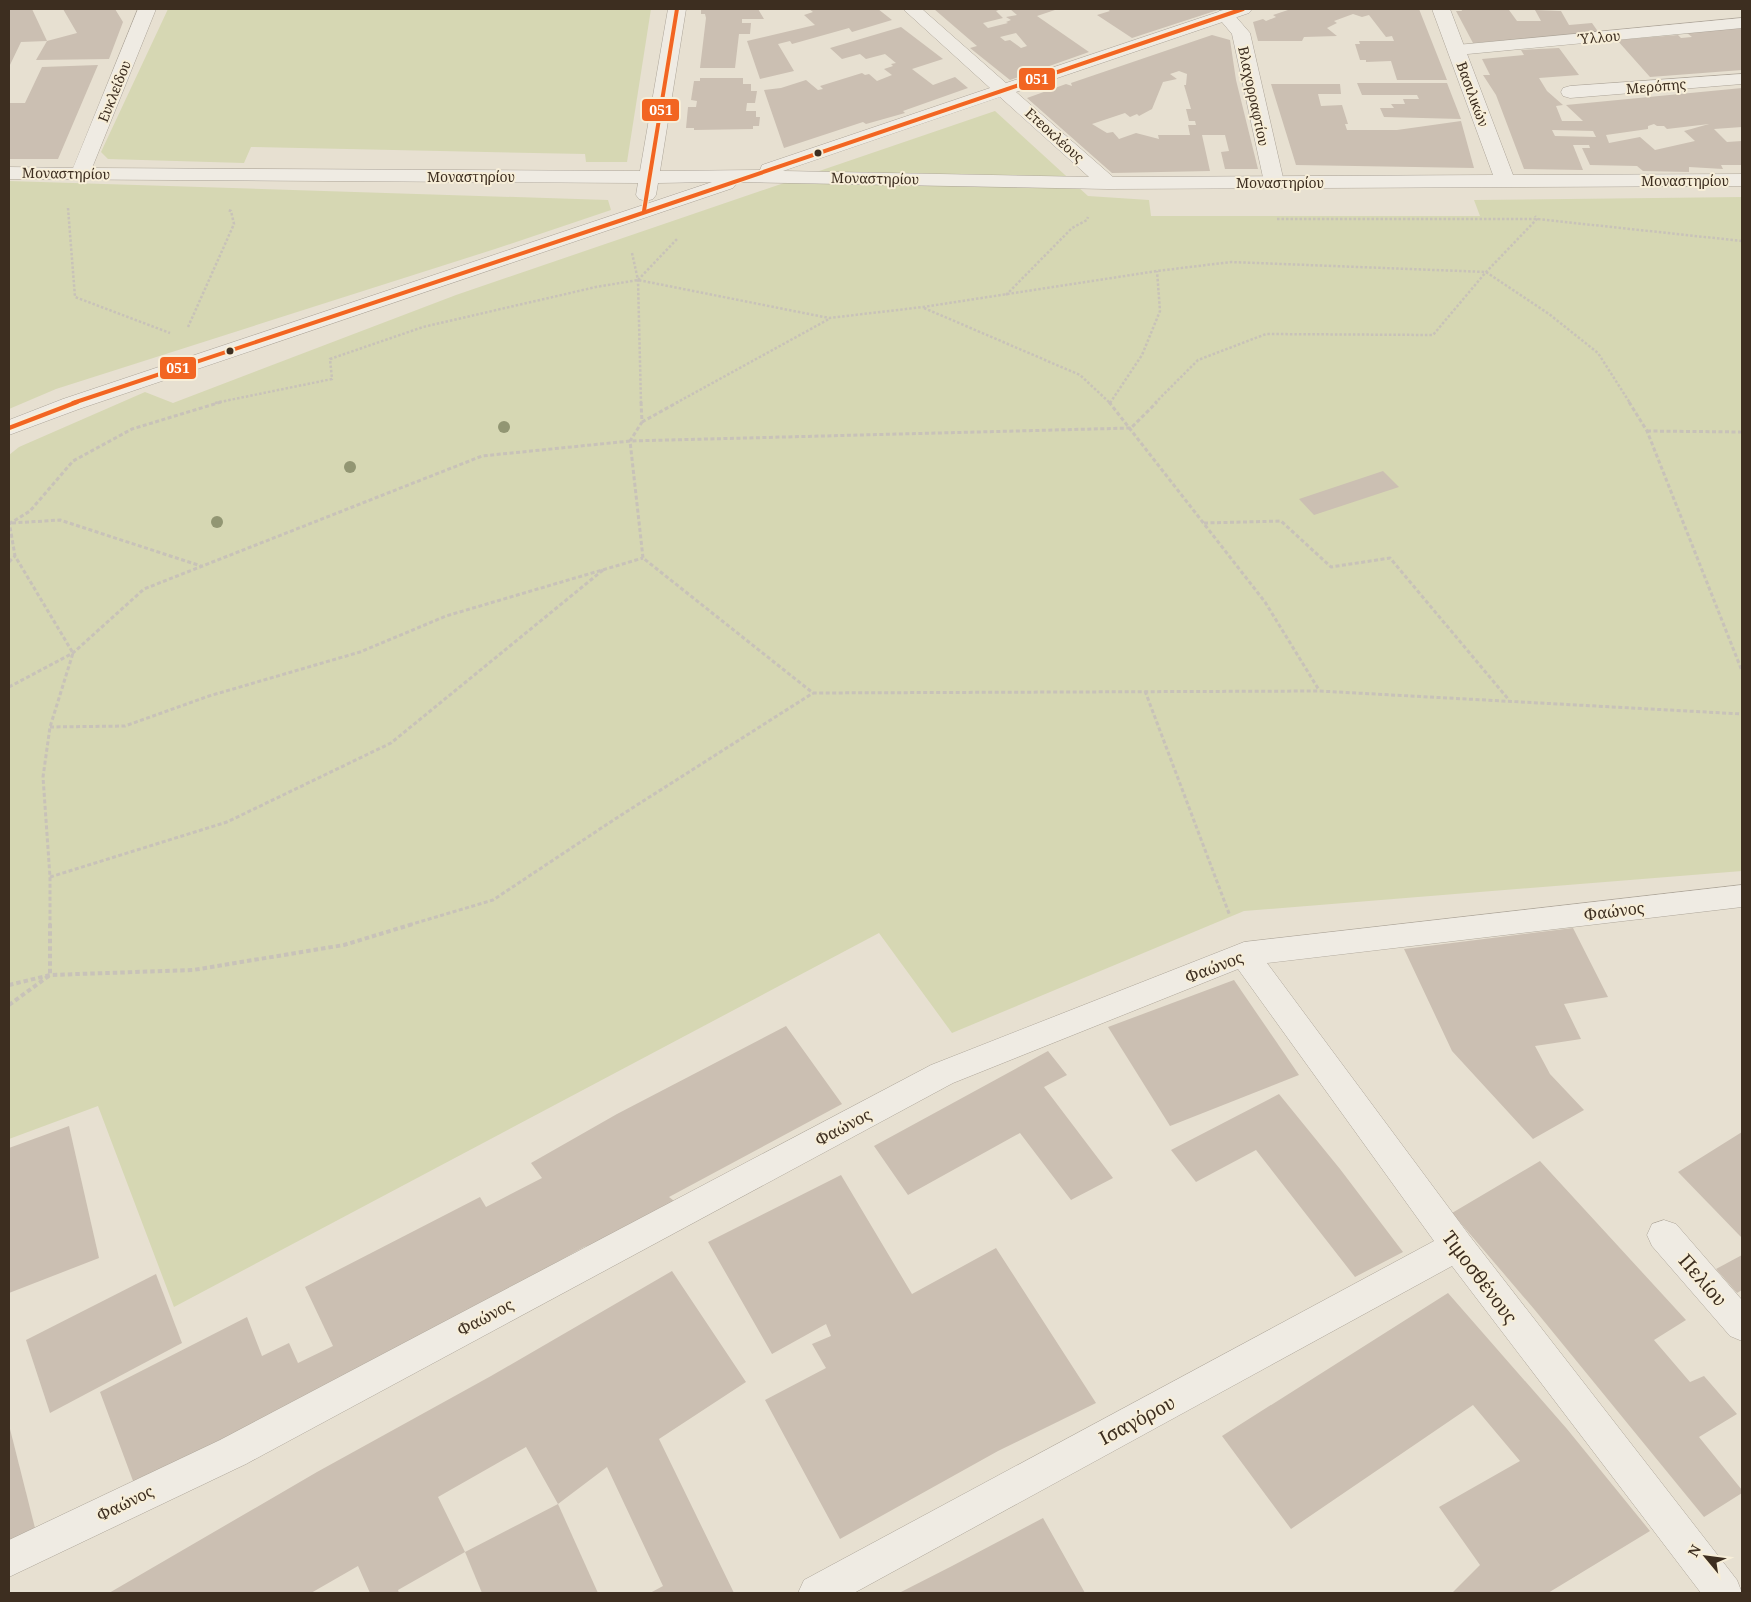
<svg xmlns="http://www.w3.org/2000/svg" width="1751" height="1602" viewBox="0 0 1751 1602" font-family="'Noto Serif',serif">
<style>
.green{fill:#d6d7b3}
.building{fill:#cbbfb2;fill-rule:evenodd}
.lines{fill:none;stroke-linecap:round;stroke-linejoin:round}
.lane-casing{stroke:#ada599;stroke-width:1}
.street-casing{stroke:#ada599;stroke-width:1}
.path-far2{stroke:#c8c2b9;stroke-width:2.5;stroke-dasharray:2.5 2;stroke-linecap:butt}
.path-far1{stroke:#c8c2b9;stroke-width:3;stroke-dasharray:4 2.5;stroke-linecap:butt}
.path{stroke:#c8c2b9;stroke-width:4;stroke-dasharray:4.5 3;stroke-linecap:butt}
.lane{fill:#efebe3;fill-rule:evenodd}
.street{fill:#efebe3;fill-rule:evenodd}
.bus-1-far1-casing{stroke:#f7eed8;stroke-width:6}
.bus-1-casing{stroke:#f7eed8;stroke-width:8}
.bus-1-far1{stroke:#f26522;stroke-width:4}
.bus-1{stroke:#f26522;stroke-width:4.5}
.tree{fill:#929673}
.bus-dot{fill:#3d2e20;stroke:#f7eed8;stroke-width:2}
.labels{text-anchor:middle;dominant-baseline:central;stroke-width:4;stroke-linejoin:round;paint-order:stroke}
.far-street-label{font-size:14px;fill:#3d2e20;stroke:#f7eed8}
.street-label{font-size:16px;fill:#3d2e20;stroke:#f7eed8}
.near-street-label{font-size:19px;fill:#3d2e20;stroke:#f7eed8}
.line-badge{stroke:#f7eed8;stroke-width:2}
.badge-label{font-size:14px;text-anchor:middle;font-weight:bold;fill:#fff}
</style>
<rect width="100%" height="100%" fill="#e7e0d1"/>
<g class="green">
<polygon points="168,9 651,9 627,162 586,162 585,154 251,147 244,163 108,159 101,152"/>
<polygon points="995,111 1088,196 1149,200 1151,216 1480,216 1474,200 1742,197 1742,871 1244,911 952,1033 879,933 174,1307 98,1106 9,1139 9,455 19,447 145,392 173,403 456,295"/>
<polygon points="9,181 608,200 611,210 495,249 56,389 9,409"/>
</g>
<g class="building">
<polygon points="9,9 32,9 47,41 21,42 9,67"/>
<polygon points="63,9 115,9 123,22 109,59 36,60 47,41 77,33"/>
<polygon points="701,9 758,9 764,19 742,19 742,23 751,23 750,34 739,34 735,68 700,68 706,18 705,14 701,14"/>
<polygon points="809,9 878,9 892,20 852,32 849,28 792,44 790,41 778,44 794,71 760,79 747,41 815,25 804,15 813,12"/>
<path d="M934 9H1001L996 11 1003 18 983 23 988 28 1008 23 1006 22 1011 20 1006 17 1017 15 1010 9H1058L1037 16 1089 52 1010 80 970 48 977 46ZM1016 33 1027 46 1021 48 1010 40 1005 41 1000 37Z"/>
<polygon points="1107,9 1221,9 1132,38 1097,15 1110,11"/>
<polygon points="1291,9 1419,9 1447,80 1397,80 1391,61 1366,62 1366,60 1360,60 1355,44 1360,44 1359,41 1394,41 1392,36 1386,37 1369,15 1362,17 1353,14 1334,21 1337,23 1327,28 1337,36 1304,37 1302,41 1258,41 1253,22 1263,19 1266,21 1276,17 1273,15"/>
<polygon points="1461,9 1509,10 1517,21 1541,21 1535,10 1561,11 1569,25 1592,23 1599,33 1473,43 1456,11 1462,11"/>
<polygon points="901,27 943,59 912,69 933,85 955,77 968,88 903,111 905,113 866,124 863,122 784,148 764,90 781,88 806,80 818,90 823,89 820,86 862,73 865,75 869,74 877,81 892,75 884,69 893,66 891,64 896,63 885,54 866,59 860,54 842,59 830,48"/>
<polygon points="1742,28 1742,70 1650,77 1617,40 1678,35 1681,38 1692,37 1687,33"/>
<path d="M1212 35 1230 40 1236 80 1258 169H1225L1221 152 1229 151 1225 135H1202L1210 171 1112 173 1027 98 1066 84 1072 86 1071 83ZM1179 71 1187 74 1186 85H1184L1191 109H1186L1189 121H1195L1196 125H1188L1190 135H1158L1159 139 1136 133 1119 139 1113 132 1107 133 1092 124 1125 113 1130 117 1137 114 1139 116 1152 109 1163 82 1177 79 1170 74Z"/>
<path d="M1559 48 1579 75 1539 78 1547 91 1563 105 1556 106 1562 121H1583L1566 105 1742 88V127L1714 129 1727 142 1742 141V165H1721L1723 169 1689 167V172L1643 171 1637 166 1590 165 1582 148H1590L1589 145H1573L1583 170 1524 169 1496 95 1483 75H1490L1482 59 1524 55 1521 50ZM1654 124 1657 126H1664L1667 129 1709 124 1684 131 1695 141 1655 150 1640 137 1609 143 1606 135 1648 129V126ZM1552 130 1593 131 1596 137 1555 136Z"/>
<polygon points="98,65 58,159 9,159 9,103 25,103 42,67"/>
<polygon points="700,78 743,78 743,84 751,84 751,91 757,91 755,103 747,103 746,111 756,111 756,117 760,117 759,126 753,126 753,129 694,130 694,128 686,128 688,107 696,107 697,101 691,100 694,81 700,81"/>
<polygon points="1357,83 1447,83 1461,119 1384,117 1380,108 1394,108 1391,104 1405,104 1403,99 1419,99 1417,95 1362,95"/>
<polygon points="1271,84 1340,84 1341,94 1318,94 1321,106 1342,105 1348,124 1345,124 1347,130 1397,130 1461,121 1474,168 1296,165"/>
<polygon points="1383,471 1399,487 1314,515 1299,499"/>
<polygon points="1573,928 1608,997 1564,1004 1581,1039 1535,1046 1550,1074 1584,1110 1533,1139 1452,1051 1404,949"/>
<polygon points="1234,980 1299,1075 1170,1126 1108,1027"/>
<polygon points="786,1026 842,1104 669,1197 678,1204 635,1230 584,1247 435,1330 136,1489 100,1392 247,1317 262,1356 289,1343 298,1363 333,1346 305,1287 480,1197 486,1207 542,1178 531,1163 617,1114"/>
<polygon points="1048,1051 1067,1075 1044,1087 1113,1178 1071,1200 1020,1133 908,1195 874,1146"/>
<polygon points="1279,1094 1340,1169 1403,1252 1355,1277 1256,1150 1196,1182 1171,1150"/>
<polygon points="69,1126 99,1258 9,1293 9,1148"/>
<polygon points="1742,1132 1742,1238 1678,1172"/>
<polygon points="1540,1161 1686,1320 1654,1340 1690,1382 1704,1376 1737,1414 1699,1437 1742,1490 1742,1493 1704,1517 1534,1309 1452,1213"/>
<polygon points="841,1175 912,1294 996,1248 1096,1403 998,1451 840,1539 765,1400 826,1368 812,1344 831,1336 826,1324 772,1354 708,1242"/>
<polygon points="1742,1255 1742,1290 1737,1293 1716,1269"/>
<polygon points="672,1271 746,1382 659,1439 734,1593 650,1593 663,1586 607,1467 558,1504 526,1447 438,1497 465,1552 398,1590 399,1593 370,1593 358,1566 311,1593 109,1593 317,1472 491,1376"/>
<polygon points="156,1274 182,1343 50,1413 26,1340"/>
<polygon points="1448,1293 1567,1429 1650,1531 1548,1593 1452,1593 1480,1565 1439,1507 1520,1461 1473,1405 1291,1529 1222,1436"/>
<polygon points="9,1425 36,1532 9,1545"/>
<polygon points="558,1504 598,1593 482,1593 465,1552"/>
<polygon points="1043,1518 1085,1593 899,1593 952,1566"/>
</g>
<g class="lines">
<defs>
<g id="lane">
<polygon points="1225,10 1231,11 1250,33 1284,182 1281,186 1274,188 1267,186 1264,182 1232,34 1216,15 1219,11"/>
<polygon points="1742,18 1742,28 1457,55 1451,54 1448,50 1451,46 1457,45"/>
<polygon points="1742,74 1742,84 1570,98 1563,96 1561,92 1563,88 1570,86"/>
</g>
<g id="street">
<path d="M138 9H156L92 168 640 171 668 9H686L660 171 760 170 762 165 990 88 903 9H922L1006 83 1227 9H1252L1249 13 1016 92 1113 177 1493 175 1432 9H1450L1513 175 1742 174V186L1108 189 734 182 736 184 733 188 79 409 9 435V420L63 399 712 182 658 183 656 195 653 199 646 201 639 199 636 195 638 183 9 179V167L73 168ZM1000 97 1089 177 783 171Z"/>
<polygon points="1742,885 1742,907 1267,963 1469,1235 1737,1580 1742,1593 1701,1593 1452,1266 854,1593 798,1593 804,1580 1434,1241 1238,969 953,1083 246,1464 9,1577 9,1540 220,1440 931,1065 1234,946 1244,942"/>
<polygon points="1664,1220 1676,1224 1742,1300 1742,1341 1730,1336 1652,1246 1647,1235 1652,1224"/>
</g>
</defs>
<use href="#lane" class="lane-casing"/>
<use href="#street" class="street-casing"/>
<g class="path-far2">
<polyline points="68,208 75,297 170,333"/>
<polyline points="1277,219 1537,219 1742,241"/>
<polyline points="632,253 638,280 641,403"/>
<polyline points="638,280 677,239"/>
<polyline points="1006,295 1072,228 1087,220 1088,217"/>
<polyline points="924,308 1080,375 1110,403"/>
<polyline points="188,327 234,224 231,211 228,210"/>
<polyline points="215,403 332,379 330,359 423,327 596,287 638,280 829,318 923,307 1157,271 1231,262 1486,272 1549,314 1598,353 1630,403"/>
<polyline points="676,403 829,319"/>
<polyline points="1110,403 1142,355 1160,311 1157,271"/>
<polyline points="1155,403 1198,360 1266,334 1433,335 1486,272 1537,219 1535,216"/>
</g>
<g class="path-far1">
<polyline points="641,402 642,422 630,441 643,558 813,693 1319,691 1742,714"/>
<polyline points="1109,402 1265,602 1319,690"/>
<polyline points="1629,402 1647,431 1742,671"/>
<polyline points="642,422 678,402"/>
<polyline points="1647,431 1742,432"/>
<polyline points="9,521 15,556 73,653 50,727 43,777 50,877 50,925"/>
<polyline points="12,523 60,520 201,566"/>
<polyline points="1204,523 1281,521 1331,567 1390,558 1509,700"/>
<polyline points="9,524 30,511 73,461 132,429 221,402"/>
<polyline points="9,562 15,556"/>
<polyline points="9,687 73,653 144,589 482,456 630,441 1131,428 1157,402"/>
<polyline points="1145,691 1230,916"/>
<polyline points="50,727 125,726 209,696 360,652 446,616 643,558"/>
<polyline points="50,877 227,822 391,743 603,570"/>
<polyline points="409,925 493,900 615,819 813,693"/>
</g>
<g class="path">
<polyline points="9,985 50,975 193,970 344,945 413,924"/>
<polyline points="9,1005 50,975 50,924"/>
</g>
<use href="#lane" class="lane"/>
<use href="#street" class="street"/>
<defs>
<g id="bus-1-far1">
<polyline points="644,211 677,9"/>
<polyline points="73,403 625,219 1243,9"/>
</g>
<polyline id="bus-1" points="9,428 77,402"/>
</defs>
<use href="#bus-1-far1" class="bus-1-far1-casing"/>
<use href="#bus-1" class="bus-1-casing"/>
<use href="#bus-1-far1" class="bus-1-far1"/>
<use href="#bus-1" class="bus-1"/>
</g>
<g class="tree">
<circle cx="504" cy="427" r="6"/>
<circle cx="350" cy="467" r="6"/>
<circle cx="217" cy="522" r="6"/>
</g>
<g class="bus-dot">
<circle cx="818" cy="153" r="4.5"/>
<circle cx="230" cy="351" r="4.5"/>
</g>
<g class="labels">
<g class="far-street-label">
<text transform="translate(1599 37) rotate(-5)">Ύλλου</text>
<text transform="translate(1656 86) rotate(-5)">Μερόπης</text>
<text transform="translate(114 91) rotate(-68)">Ευκλείδου</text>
<text transform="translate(1473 94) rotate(70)">Βασιλικών</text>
<text transform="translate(1254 96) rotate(78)">Βλαχορραφτίου</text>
<text transform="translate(1055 135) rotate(42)">Ετεοκλέους</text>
<text transform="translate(66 173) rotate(1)">Μοναστηρίου</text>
<text x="471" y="176">Μοναστηρίου</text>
<text transform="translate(875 178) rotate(1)">Μοναστηρίου</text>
<text x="1685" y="180">Μοναστηρίου</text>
<text x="1280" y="182">Μοναστηρίου</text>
</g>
<g class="street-label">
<text transform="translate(1614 911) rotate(-7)">Φαώνος</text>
<text transform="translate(1214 967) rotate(-21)">Φαώνος</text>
<text transform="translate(843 1127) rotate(-28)">Φαώνος</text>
<text transform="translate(485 1317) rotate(-28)">Φαώνος</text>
<text transform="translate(125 1503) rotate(-26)">Φαώνος</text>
</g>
<g class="near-street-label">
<text transform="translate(1480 1277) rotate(53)">Τιμοσθένους</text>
<text transform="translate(1703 1280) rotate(49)">Πελίου</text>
<text transform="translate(1137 1420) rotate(-28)">Ισαγόρου</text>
</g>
</g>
<g class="line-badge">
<rect x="1018" y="67" width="38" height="24" rx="5" fill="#f26522"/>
<rect x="641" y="98" width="39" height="24" rx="5" fill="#f26522"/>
<rect x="159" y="356" width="38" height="24" rx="5" fill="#f26522"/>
</g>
<g class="badge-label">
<text x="1037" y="84">051</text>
<text x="661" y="115">051</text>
<text x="178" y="373">051</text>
</g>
<rect width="1751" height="1602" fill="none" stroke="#3d2e20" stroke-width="20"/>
<g transform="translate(1706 1557) rotate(299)" stroke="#f7eed8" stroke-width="4" paint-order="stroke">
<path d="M0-4L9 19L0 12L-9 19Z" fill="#3d2e20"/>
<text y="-8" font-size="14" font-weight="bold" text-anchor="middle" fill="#3d2e20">N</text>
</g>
</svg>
